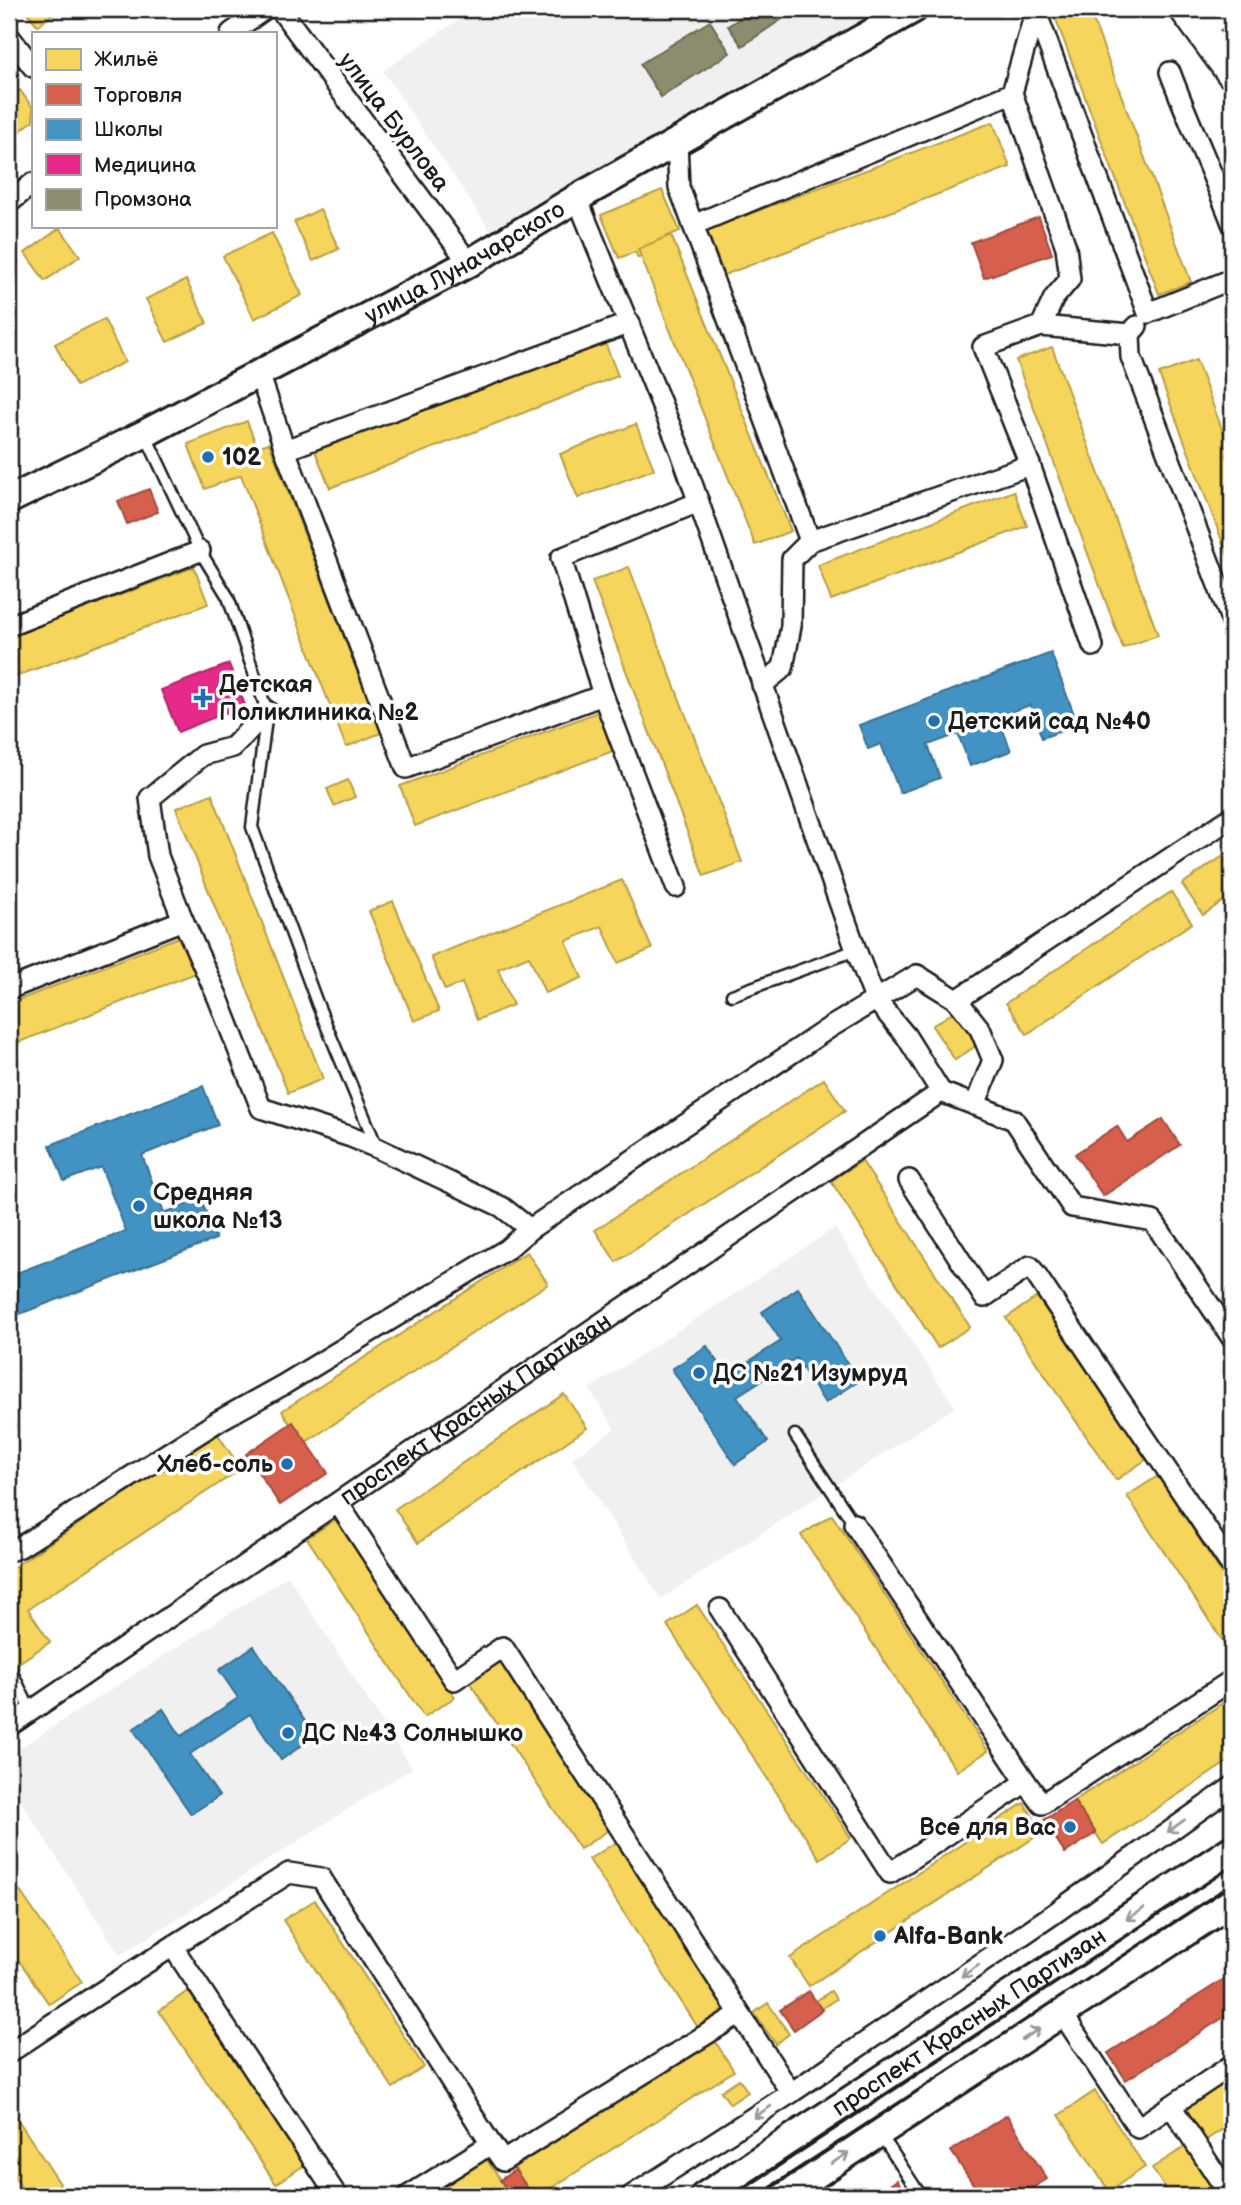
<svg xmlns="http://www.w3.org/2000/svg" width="1241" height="2205" viewBox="0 0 1241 2205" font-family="'Balsamiq Sans',sans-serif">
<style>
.built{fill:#f0f0f0}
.homes{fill:#f6d55c;stroke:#b59e49;stroke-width:2}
.shops{fill:#d6604d;stroke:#9e4c3e;stroke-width:2}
.schools{fill:#4393c3;stroke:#376f91;stroke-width:2}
.health{fill:#e7298a;stroke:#aa2569;stroke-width:2}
.industry{fill:#8c8c6e;stroke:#6a6a55;stroke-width:2}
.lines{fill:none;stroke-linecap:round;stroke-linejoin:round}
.lane-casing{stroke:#1c1c1c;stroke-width:15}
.street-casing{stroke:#1c1c1c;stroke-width:24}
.secondary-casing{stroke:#1c1c1c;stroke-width:32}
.primary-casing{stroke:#1c1c1c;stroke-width:35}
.lane{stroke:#fff;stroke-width:10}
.street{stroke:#fff;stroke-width:19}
.secondary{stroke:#fff;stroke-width:26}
.primary{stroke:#fff;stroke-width:30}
.tram{stroke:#1c1c1c;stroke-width:2}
.oneway{stroke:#999}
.poi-dot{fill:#1f6fb2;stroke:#fff;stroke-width:2.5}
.labels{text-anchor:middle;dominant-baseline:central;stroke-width:7;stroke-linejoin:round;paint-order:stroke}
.street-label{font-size:24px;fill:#1c1c1c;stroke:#fff}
.poi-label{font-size:24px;font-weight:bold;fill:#1c1c1c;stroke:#fff;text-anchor:start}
</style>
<rect width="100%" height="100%" fill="#fff"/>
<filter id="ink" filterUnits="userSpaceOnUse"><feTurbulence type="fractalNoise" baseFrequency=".0143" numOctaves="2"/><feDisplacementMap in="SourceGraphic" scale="14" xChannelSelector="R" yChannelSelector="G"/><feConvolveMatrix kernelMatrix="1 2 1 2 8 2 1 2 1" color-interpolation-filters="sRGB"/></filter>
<g filter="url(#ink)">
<g class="built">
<polygon points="474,9 900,9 494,236 383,71"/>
<polygon points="835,1228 955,1407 661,1599 572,1458 615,1429 589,1389"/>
<polygon points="288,1576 412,1768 120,1955 9,1783 9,1755"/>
</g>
<g class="homes">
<polygon points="24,9 59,9 38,26"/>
<polygon points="1052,9 1089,9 1191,282 1159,294"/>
<polygon points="20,90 33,108 33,121 12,137 9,133 9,98"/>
<polygon points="993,122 1010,167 724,275 707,230"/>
<polygon points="662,190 680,231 656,241 659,249 638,258 635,252 619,258 601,215"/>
<polygon points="320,209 339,249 313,261 294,222"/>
<polygon points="60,228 80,256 45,281 25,253"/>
<polygon points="272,233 302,295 254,319 223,256"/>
<polygon points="671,235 791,531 755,545 638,249"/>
<polygon points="186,280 207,323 167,342 146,299"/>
<polygon points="104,319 125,362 76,386 55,344"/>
<polygon points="604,340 618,376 330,488 315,451"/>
<polygon points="1052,347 1158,635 1123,648 1016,360"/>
<polygon points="1196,360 1232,456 1232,567 1159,374"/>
<polygon points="247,421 257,447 269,443 381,733 346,747 241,475 205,489 188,444"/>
<polygon points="636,424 654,469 578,498 560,454"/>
<polygon points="1014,491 1027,526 831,600 818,565"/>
<polygon points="194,567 208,604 9,679 9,637"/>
<polygon points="629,567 742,862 704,876 592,581"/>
<polygon points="598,712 613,751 415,826 400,786"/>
<polygon points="348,780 355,797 334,806 327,789"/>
<polygon points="212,794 323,1079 288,1093 176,808"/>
<polygon points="1232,850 1232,895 1203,915 1182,884"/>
<polygon points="622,880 652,949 618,963 602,926 566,941 582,978 545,993 529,956 498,969 513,1005 477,1020 462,983 445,990 431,957"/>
<polygon points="1171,892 1192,923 1027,1034 1006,1003"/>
<polygon points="393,901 439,1011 414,1021 369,911"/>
<polygon points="181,936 196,973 9,1046 9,1004"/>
<polygon points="958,1009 980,1043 955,1060 932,1026"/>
<polygon points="824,1079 845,1111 616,1262 595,1230"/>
<polygon points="862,1161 970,1327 938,1348 831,1181"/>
<polygon points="527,1252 548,1284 303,1444 282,1411"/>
<polygon points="1037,1297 1147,1459 1116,1480 1006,1318"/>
<polygon points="564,1394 587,1428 418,1543 395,1509"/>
<polygon points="217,1433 241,1469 28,1609 50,1642 17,1664 9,1652 9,1570"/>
<polygon points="1158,1476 1232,1589 1232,1655 1127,1496"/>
<polygon points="832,1515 988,1751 957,1771 801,1535"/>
<polygon points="338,1518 455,1697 424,1717 307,1538"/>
<polygon points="697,1605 851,1838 820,1859 667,1625"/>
<polygon points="501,1659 612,1828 580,1849 468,1680"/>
<polygon points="1232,1697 1232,1742 1096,1833 1074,1801"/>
<polygon points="1232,1697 1232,1759 1103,1844 1074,1801"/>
<polygon points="1024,1803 1043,1832 809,1986 790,1958"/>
<polygon points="620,1840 730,2009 699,2029 589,1859"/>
<polygon points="9,1875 82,1982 49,2004 9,1946"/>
<polygon points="315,1900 424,2067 393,2088 283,1920"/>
<polygon points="188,1991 306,2164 276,2184 159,2011"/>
<polygon points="831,1991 836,1999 821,2009 816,2001"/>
<polygon points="768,2003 789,2034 776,2044 754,2013"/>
<polygon points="713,2038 734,2071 539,2196 533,2196 513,2166"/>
<polygon points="1232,2072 1232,2123 1203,2142 1180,2106"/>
<polygon points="739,2079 748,2092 730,2104 721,2091"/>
<polygon points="1095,2091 1145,2167 1109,2191 1059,2115"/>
<polygon points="9,2106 60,2184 41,2196 27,2196 9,2169"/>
<polygon points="1188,2145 1221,2196 1170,2196 1152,2168"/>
<polygon points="485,2157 507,2190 497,2196 426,2196"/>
</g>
<g class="shops">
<polygon points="1039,217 1052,254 984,278 971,242"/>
<polygon points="149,489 158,512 127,524 118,501"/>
<polygon points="1163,1119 1180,1145 1103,1196 1075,1154 1117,1126 1127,1142"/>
<polygon points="293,1422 328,1473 280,1505 246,1454"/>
<polygon points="1074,1801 1096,1833 1065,1853 1044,1820"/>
<polygon points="1232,1974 1232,2012 1126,2080 1108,2053"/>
<polygon points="809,1991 822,2010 794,2030 780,2010"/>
<polygon points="1007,2115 1047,2179 1020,2196 981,2196 951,2151"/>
<polygon points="515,2170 533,2196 511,2196 500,2180"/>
<polygon points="897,2180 907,2196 874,2196"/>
</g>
<g class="schools">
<polygon points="1051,653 1078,725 1042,738 1030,705 998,717 1011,751 970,766 958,734 928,745 940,778 900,793 881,744 868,749 859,725"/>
<polygon points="203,1086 218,1125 142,1155 164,1213 201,1199 216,1239 9,1318 9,1276 126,1231 101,1167 64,1181 50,1145"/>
<polygon points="798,1288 859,1381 825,1403 796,1358 737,1396 768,1442 735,1464 672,1369 707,1346 726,1376 781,1341 762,1312"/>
<polygon points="254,1646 315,1736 281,1760 250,1714 190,1754 219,1796 191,1814 133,1729 163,1709 181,1736 238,1698 219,1670"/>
</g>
<polygon class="health" points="229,664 245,705 178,732 161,690"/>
<g class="industry">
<polygon points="754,9 797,9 742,46 728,26"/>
<polygon points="710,21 730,53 661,97 640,64"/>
</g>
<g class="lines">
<defs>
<g id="lane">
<polyline points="145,434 200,551 228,597 267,711 252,827 317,1003 376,1145"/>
<polyline points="732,995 856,950"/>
<polyline points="795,1435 854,1524"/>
<polyline points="9,1666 31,1712"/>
<polyline points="881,2135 921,2196"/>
</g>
<g id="street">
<polyline points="280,9 469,263"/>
<polyline points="1035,9 1148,313 1232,279"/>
<polyline points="1201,29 1232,12"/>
<polyline points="231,33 265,9"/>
<polyline points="9,36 33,67"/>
<path d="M1170 72C1189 123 1212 172 1232 223"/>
<polyline points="1012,93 1066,247 1070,279 1054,298 1041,326"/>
<polyline points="677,142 679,187 810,541"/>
<polyline points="577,198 681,452 856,950 875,999 906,1036 941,1092 1014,1120 1072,1207 1153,1221 1232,1338"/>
<polyline points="9,203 33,183"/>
<polyline points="693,225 1012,93 1036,9"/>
<polyline points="1137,326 1130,334 1131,357 1232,622"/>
<polyline points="259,373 285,450 406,768 603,695"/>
<polyline points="285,450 630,323"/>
<polyline points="1030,465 1093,646"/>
<polyline points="9,626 200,551"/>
<polyline points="762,685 783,668 791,626 792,559 810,541 1030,465 983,347 1041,326 1130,334"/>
<polyline points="676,887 603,695 561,558 699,502"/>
<polyline points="183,920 158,856 150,798 203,755 233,747 267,711"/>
<polyline points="9,989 183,920 218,998 261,1108 351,1137 377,1148 502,1207 530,1229"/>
<polyline points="957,1000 1232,817"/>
<polyline points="909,1180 984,1297 1030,1266 1232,1567"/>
<polyline points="338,1503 454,1680 503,1647 791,2093"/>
<polyline points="9,1551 20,1547 220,1420 283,1385 507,1249 530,1229 829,1028 917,975 957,1000 980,1029 993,1060 975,1105"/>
<polyline points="720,1609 890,1873 1026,1782 854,1524"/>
<path id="s1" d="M9 1726 941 1092"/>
<polyline points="1026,1782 1042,1804 1232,1680"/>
<polyline points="173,1947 337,2196"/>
<polyline points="1062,2013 1138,2128 1232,2065"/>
<path d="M9 2053C100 1990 195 1933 289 1873L321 1878 491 2144"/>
<polyline points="1171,2106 1230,2196"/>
<polyline points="408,2196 491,2144 503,2161 739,2014"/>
<polyline points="631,2196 791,2093 1052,1915 1232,1787"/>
</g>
<g id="secondary">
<path id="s2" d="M9 500 144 434 469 263 577 198 914 9"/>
<path id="s3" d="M704 2196 1232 1849"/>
<polyline points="783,2196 1232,1902"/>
</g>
<polyline id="primary" points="1185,9 1232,73"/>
</defs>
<use href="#lane" class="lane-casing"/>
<use href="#street" class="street-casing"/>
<use href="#secondary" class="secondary-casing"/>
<use href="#primary" class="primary-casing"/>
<use href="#lane" class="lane"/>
<use href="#street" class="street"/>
<use href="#secondary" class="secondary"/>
<use href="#primary" class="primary"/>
<g class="tram">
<polyline points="734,2196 1232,1867"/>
<polyline points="760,2196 1232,1883"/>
</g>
</g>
<defs><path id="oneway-shaft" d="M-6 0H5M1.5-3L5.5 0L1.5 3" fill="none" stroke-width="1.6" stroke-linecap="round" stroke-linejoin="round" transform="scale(1.75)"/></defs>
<g class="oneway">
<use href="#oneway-shaft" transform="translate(1176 1826) rotate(144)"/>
<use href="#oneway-shaft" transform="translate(1135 1914) rotate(147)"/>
<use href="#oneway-shaft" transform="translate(970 1971) rotate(146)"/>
<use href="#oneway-shaft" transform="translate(1031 2034) rotate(-33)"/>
<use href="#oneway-shaft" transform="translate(762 2112) rotate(147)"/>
<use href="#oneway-shaft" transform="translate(840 2158) rotate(-34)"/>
</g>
</g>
<g class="poi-dot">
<circle cx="208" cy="457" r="7"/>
<path d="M199.5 687.5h7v7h7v7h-7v7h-7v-7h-7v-7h7z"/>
<circle cx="934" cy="721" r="7"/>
<circle cx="139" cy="1206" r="7"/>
<circle cx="699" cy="1373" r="7"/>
<circle cx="287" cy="1464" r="7"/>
<circle cx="288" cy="1733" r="7"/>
<circle cx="1070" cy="1827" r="7"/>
<circle cx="880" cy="1936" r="7"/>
</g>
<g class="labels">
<g class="street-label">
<text transform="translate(394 122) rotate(53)">улица Бурлова</text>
<text stroke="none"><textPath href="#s2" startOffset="514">улица Луначарского</textPath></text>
<text stroke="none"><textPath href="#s1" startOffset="564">проспект Красных Партизан</textPath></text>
<text stroke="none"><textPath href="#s3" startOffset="317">проспект Красных Партизан</textPath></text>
</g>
<g class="poi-label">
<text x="222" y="457">102</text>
<text x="219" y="684">Детская<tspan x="219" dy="28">Поликлиника №2</tspan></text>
<text x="948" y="721">Детский сад №40</text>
<text x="153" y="1192">Средняя<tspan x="153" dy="28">школа №13</tspan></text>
<text x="713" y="1373">ДС №21 Изумруд</text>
<text x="273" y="1464" text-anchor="end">Хлеб-соль</text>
<text x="302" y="1733">ДС №43 Солнышко</text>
<text x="1056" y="1827" text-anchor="end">Все для Вас</text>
<text x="894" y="1936">Alfa-Bank</text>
</g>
</g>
<rect width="1241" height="2205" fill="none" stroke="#fff" stroke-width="35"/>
<rect x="18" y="18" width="1206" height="2170" fill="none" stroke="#1c1c1c" stroke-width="2.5" filter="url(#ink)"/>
<rect x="32" y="32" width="245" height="196" fill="#ffffff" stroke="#a4a4a4" stroke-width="2"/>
<rect x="46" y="49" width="35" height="21" fill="#f6d55c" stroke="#a4a4a4" stroke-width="2"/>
<text x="94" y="66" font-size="21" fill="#1c1c1c">Жильё</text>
<rect x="46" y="84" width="35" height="21" fill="#d6604d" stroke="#a4a4a4" stroke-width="2"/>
<text x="94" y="102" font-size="21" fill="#1c1c1c">Торговля</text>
<rect x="46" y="119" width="35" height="21" fill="#4393c3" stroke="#a4a4a4" stroke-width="2"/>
<text x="94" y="136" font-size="21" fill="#1c1c1c">Школы</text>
<rect x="46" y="154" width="35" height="21" fill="#e7298a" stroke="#a4a4a4" stroke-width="2"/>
<text x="94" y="172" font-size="21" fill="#1c1c1c">Медицина</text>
<rect x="46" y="189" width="35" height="21" fill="#8c8c6e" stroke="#a4a4a4" stroke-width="2"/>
<text x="94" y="206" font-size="21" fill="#1c1c1c">Промзона</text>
</svg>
